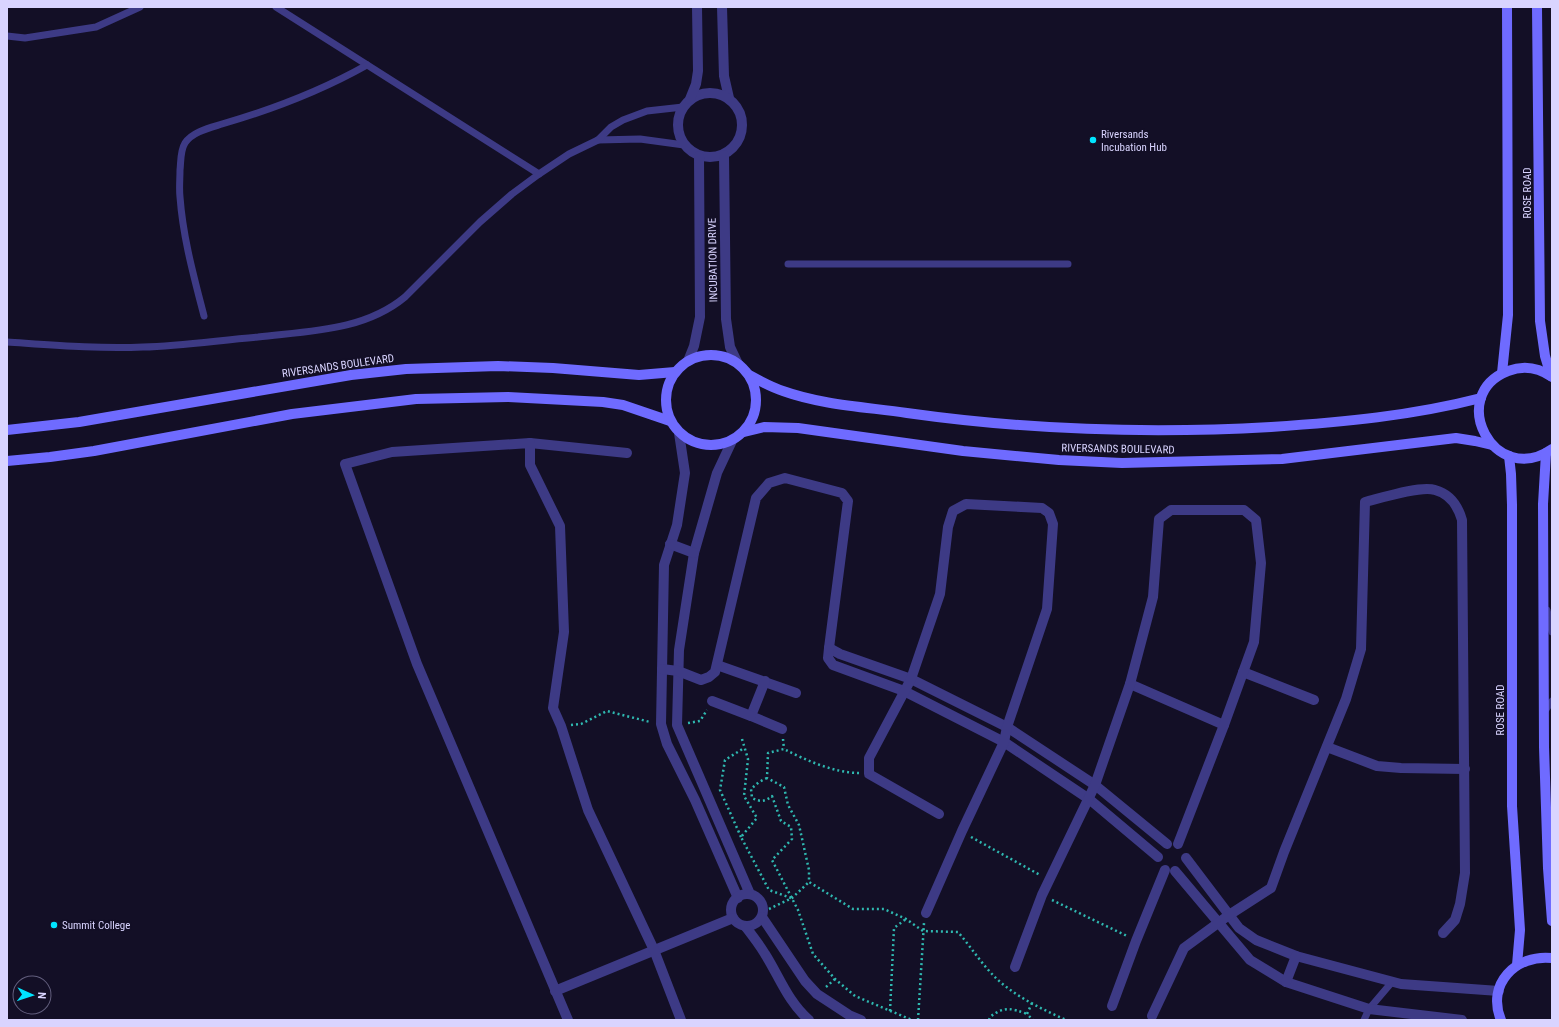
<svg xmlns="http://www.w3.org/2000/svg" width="1559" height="1027" viewBox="0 0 1559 1027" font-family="'Roboto Condensed',sans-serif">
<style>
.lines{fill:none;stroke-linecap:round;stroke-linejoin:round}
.path{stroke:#2fb8b0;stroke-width:2.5;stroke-dasharray:2 3;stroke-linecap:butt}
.lane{stroke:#3d3a85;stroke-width:7}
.street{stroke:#3d3a85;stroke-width:10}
.secondary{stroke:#6f6bff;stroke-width:10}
.poi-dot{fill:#00e5ff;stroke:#130f26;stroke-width:1.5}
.labels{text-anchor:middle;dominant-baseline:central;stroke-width:4;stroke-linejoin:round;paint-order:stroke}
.poi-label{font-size:11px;fill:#d9d4ff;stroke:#130f26;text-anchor:start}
.street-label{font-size:11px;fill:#d9d4ff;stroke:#130f26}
</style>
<rect width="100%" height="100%" fill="#130f26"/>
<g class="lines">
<g class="path">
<polyline points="688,723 700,721 707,710"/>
<polyline points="571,725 581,724 607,711 650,722"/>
<polyline points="742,739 748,759 744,796 757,818 741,837 769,890 791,898"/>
<polyline points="783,739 784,749"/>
<path d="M859 773C835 773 805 760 784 749L768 753 767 778 784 787 788 805 799 825 809 870V882L853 909H884L906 919 923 931 958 932C971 947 983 966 997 979 1016 997 1042 1009 1066 1020"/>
<path d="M767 778 759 782 751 789 752 798C760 802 765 802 772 796L781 821 791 827 792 839 772 860 798 910 813 954 835 979 855 996 912 1020"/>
<polyline points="741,837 720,790 725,760 744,748"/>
<polyline points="971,837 1040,875"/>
<polyline points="1052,900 1127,936"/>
<polyline points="769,909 792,898 809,882"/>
<polyline points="826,987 835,979"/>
<polyline points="1032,1003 1027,1014 1033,1020"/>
<polyline points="890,1011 894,928 906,919"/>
<polyline points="918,1020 924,923"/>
<path d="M989 1020 990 1017C1004 1006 1011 1008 1027 1014"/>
</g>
<g class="lane">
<polyline points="276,7 539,174"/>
<polyline points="7,36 25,38 96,27 140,7"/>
<polyline points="598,140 640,139 684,145"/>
<polyline points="788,264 1068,264"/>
<path d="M204 316C194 277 183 238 180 197 179 189 180 179 180 170 181 162 180 151 185 143 192 132 209 128 222 124 274 109 319 92 367 65"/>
<path d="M7 342C52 345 98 349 143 347 182 346 220 340 258 337 309 331 364 331 405 297L480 222 512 194 539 174 569 154 598 140 611 127 623 120 647 111 683 107"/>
<polyline points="1547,610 1552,632"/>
<polyline points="1544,712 1552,701"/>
<polyline points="1364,1020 1369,1009 1392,982"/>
</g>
<g class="street">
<polyline points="722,7 724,76 729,98"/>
<circle cx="710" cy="125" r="32"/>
<polyline points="690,99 696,84 698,71 697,7"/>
<polyline points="724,155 726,319 730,347 738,364"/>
<polyline points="688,361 694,346 700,317 699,156"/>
<polyline points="679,433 685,473 677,525 664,565 661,724 667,744 695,800 738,898"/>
<polyline points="732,441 717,473 694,553 679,650 677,725 750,894"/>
<polyline points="530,443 627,453"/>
<polyline points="670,544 694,553"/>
<polyline points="829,648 840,654 911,679 1007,727 1095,785 1167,844"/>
<polyline points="717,665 796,693"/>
<polyline points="662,669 678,671 701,680 709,677 715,672 756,498 769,483 785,478 842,493 848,501 829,648 828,658 833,665 904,691 1004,742 1089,799 1158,857"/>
<polyline points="1243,672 1314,700"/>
<polyline points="765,681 751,716 782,729"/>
<polyline points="1130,684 1224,725"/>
<polyline points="712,701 751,716"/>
<polyline points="1327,747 1377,766 1401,768 1465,769"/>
<polyline points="1186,858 1239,928 1256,940 1296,956 1401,984 1499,991"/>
<polyline points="1175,871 1250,960 1286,982 1369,1009 1462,1020"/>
<circle cx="747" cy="910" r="16"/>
<polyline points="926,913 962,831 1004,742 1007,727 1047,609 1053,524 1049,513 1042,508 966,504 953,511 948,527 940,594 911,679 869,758 869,774 939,814"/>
<polyline points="762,917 805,981 817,994 849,1015 861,1020"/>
<path d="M745 926C752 935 759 944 765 954 779 976 788 1002 809 1020"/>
<polyline points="1015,967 1042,895 1095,785 1130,684 1153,597 1159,519 1171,510 1244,510 1256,520 1261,563 1254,642 1224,725 1178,844"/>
<polyline points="1286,982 1296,956"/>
<polyline points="555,991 733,918"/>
<polyline points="1112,1006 1136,941 1165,870"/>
<path d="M1152 1016 1184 948 1229 915 1271 888 1284 852 1346 699 1361 649 1365 502C1381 498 1421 485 1435 490 1450 494 1458 506 1462 520L1465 873 1460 904 1455 920 1443 933"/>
<polyline points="568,1020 417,664 345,464 392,452 530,443 530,465 560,526 564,632 553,708 561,726 588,810 654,950 681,1020"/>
</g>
<g class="secondary">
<polyline points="1537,7 1540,321 1545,356 1551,376"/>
<circle cx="711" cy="400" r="45"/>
<polyline points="1502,373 1508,315 1507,7"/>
<path d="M749 375C760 381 771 387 783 391 822 405 866 407 907 413 1028 430 1149 434 1271 427 1344 422 1411 416 1481 398"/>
<path d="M1552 377C1539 368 1524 365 1508 371 1446 395 1494 489 1552 449"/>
<polyline points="7,430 79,422 351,375 406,369 498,366 553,368 639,375 675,372"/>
<polyline points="744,432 764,427 798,428 963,451 1059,460 1122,463 1282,459 1456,438 1475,441 1492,445"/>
<polyline points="1546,453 1543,504 1544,747 1548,868 1552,921"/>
<polyline points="1509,456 1511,474 1512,505 1512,806 1520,930 1517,965"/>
<polyline points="7,461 50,457 94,451 292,414 416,399 508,397 603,402 623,405 670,421"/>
<path d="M1501 1020C1486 984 1516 954 1552 958"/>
</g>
</g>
<g class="poi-dot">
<circle cx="1093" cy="140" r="4"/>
<circle cx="54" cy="925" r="4"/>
</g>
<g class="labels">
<g class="poi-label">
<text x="1101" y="134">Riversands<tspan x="1101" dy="13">Incubation Hub</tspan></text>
<text x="62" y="925">Summit College</text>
</g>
<g class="street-label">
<text transform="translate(1527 193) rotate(-90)">ROSE ROAD</text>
<text transform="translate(713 260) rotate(-91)">INCUBATION DRIVE</text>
<text transform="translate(338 366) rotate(-8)">RIVERSANDS BOULEVARD</text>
<text transform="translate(1118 449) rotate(1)">RIVERSANDS BOULEVARD</text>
<text transform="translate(1500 710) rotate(-90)">ROSE ROAD</text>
</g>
</g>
<rect width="1559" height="1027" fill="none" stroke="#d9d4ff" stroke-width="16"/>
<g transform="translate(32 995) rotate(93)"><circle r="19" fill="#130f26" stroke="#625e7d"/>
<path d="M0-3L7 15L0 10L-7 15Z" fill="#00e5ff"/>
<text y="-6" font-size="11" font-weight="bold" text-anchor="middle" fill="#d9d4ff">N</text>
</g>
</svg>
